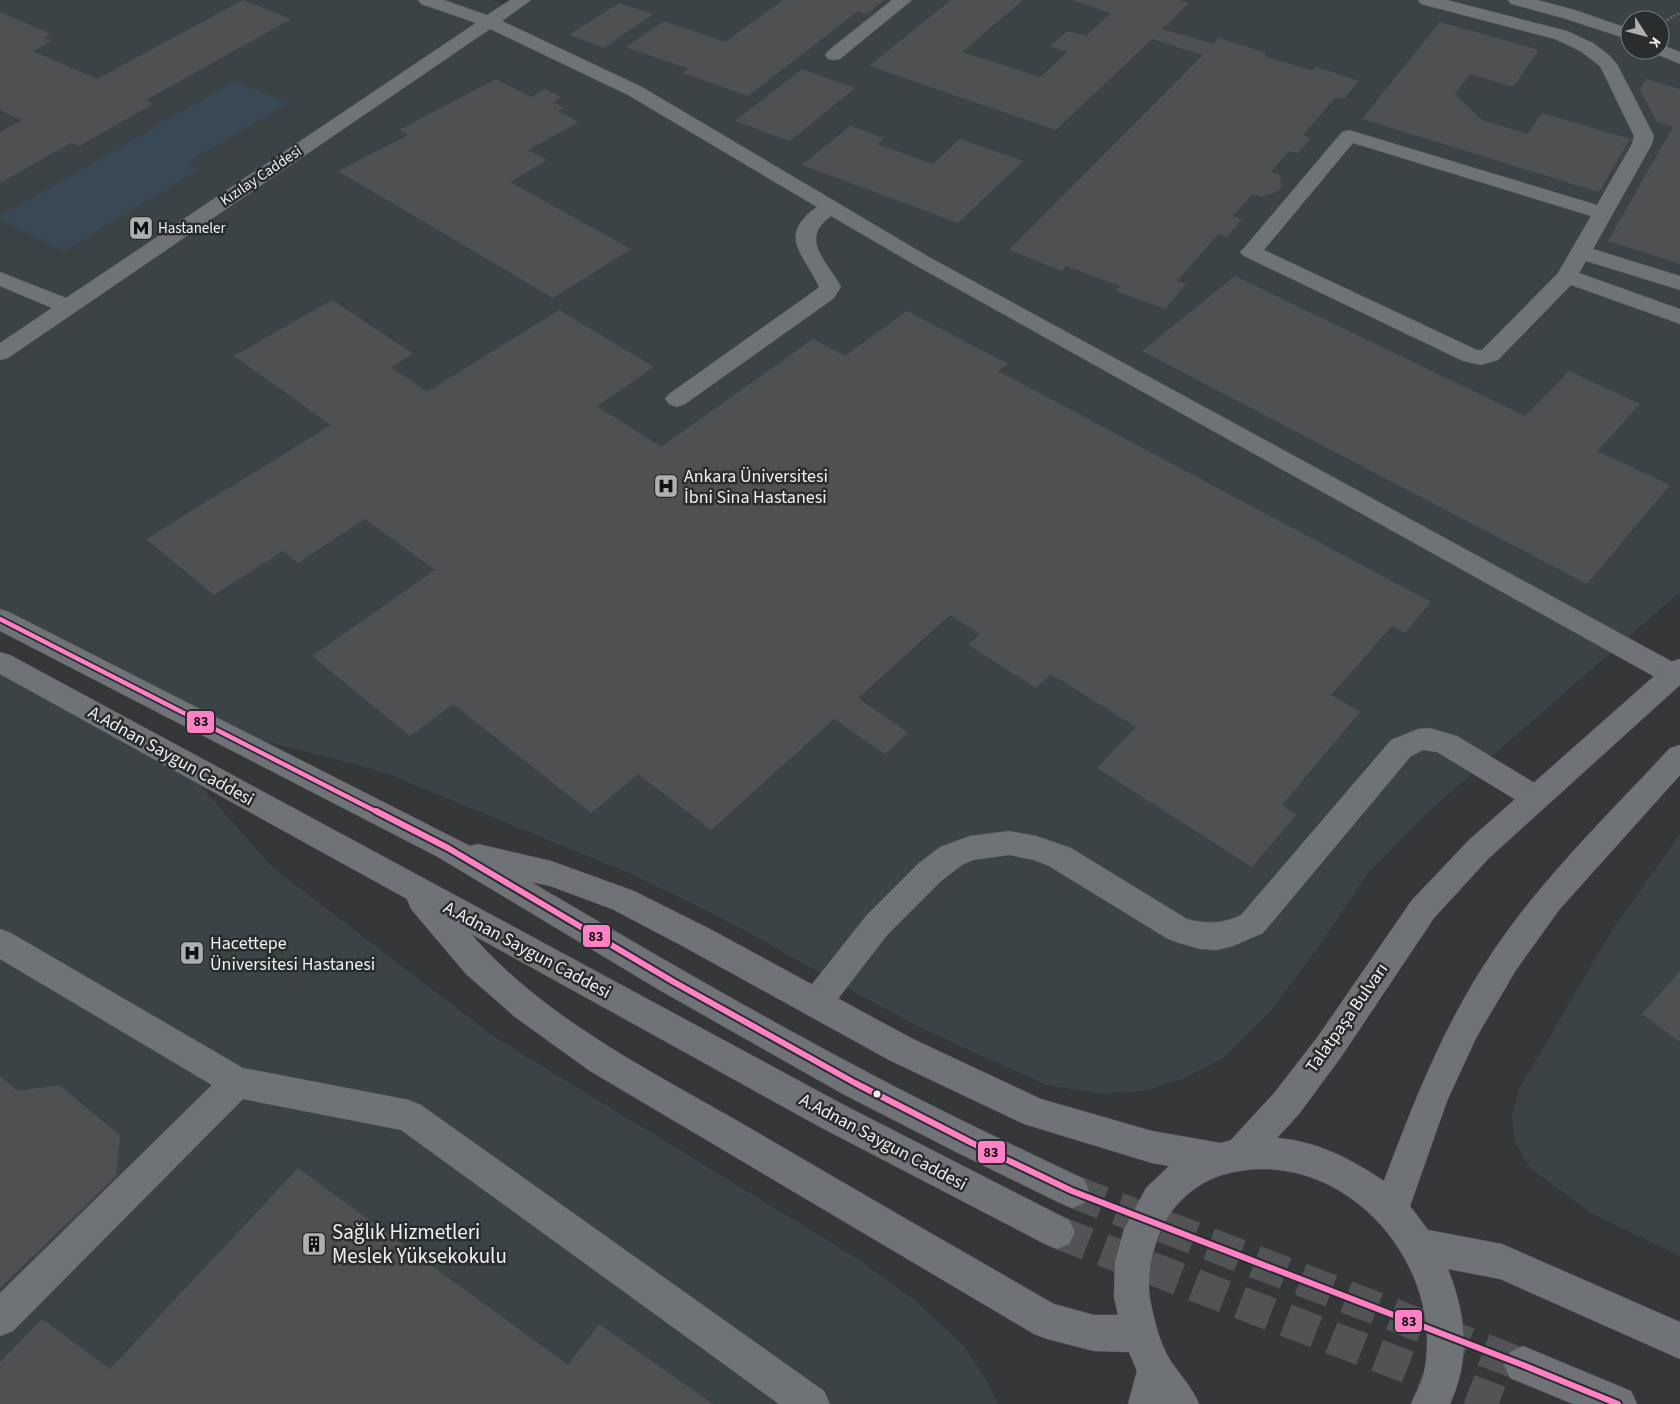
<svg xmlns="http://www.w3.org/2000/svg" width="1680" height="1404" viewBox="0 0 1680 1404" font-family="'Source Sans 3',sans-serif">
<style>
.built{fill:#3c4347;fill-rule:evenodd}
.green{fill:#384855}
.building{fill:#4f5051}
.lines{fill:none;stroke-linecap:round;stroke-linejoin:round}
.major-tunnel{stroke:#515354;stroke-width:33;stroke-dasharray:33 16;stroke-linecap:butt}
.minor-casing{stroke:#545555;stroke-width:1}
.major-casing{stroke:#545555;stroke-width:1}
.path{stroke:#6a6d6e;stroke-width:2.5;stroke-dasharray:2 2;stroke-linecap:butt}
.minor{fill:#6f7276;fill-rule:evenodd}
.major{fill:#6f7378;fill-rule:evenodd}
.bus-1-far1-casing{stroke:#2a2d2e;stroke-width:8}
.bus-1-casing{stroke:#2a2d2e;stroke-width:10}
.bus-1-far1{stroke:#ff80c5;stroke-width:4.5}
.bus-1{stroke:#ff80c5;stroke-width:6}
.bus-dot{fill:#eff0f2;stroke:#2a2d2e;stroke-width:2}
.labels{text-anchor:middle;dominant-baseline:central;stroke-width:5;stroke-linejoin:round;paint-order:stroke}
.far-street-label{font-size:15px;fill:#eff0f2;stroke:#2a2d2e}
.far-poi-label{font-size:15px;fill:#eff0f2;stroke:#2a2d2e;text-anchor:start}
.poi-label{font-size:18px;fill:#eff0f2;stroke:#2a2d2e;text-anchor:start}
.street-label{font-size:18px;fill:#eff0f2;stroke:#2a2d2e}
.near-poi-label{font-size:21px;fill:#eff0f2;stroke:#2a2d2e;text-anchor:start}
.line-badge{stroke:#2a2d2e;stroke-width:2}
.pale-badge-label{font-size:14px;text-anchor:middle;font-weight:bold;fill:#111}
</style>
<rect width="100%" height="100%" fill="#353738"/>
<g class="built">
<path d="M0 0H492L512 7 522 0H1680V592L1427 813 1368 873 1319 946 1274 1007 1226 1056 1185 1078 1147 1090 1104 1094 1046 1085 917 1026 714 914 636 876 383 772 209 726 0 619ZM1630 20H1660V50H1630Z"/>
<polygon points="0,662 178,760 273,868 496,1038 858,1259 917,1302 963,1345 986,1379 998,1404 0,1404"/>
<polygon points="1680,834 1680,1256 1590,1212 1531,1169 1515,1143 1512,1115 1519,1089 1611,932"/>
</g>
<polygon class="green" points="235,81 287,103 186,163 198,169 64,251 0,219 0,217"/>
<g class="building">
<polygon points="243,0 291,19 146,100 153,104 79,146 71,143 0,183 0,132 22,120 0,110 0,12 51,34 44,38 52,41 33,51 97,79"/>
<polygon points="783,0 884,0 867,14 858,11 748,96 683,73 689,69 626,47 664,21 725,42"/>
<polygon points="951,0 1023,0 962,52 1040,77 1068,52 1050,46 1068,31 1086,36 1111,13 1071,0 1178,0 1189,3 1162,29 1214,44 1219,38 1267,53 1264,56 1313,71 1316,67 1359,81 1344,99 1336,97 1303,135 1311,138 1298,153 1289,151 1271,172 1279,175 1282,186 1278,191 1261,197 1252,194 1233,216 1242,219 1227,237 1218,234 1177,281 1186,284 1165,309 1116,291 1120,286 1066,266 1062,271 1009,250 1203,55 1152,39 1056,130 869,66"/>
<polygon points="619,3 653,14 604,48 569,35"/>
<polygon points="1440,22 1539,50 1513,87 1470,74 1455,94 1482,120 1528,134 1542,113 1630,139 1599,192 1362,119"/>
<polygon points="802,69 855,88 790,141 735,121"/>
<polygon points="496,79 531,97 545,89 561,97 553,102 564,108 558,111 579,122 528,150 547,160 510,182 631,249 553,298 338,171 408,135 399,130"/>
<polygon points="1646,79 1680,89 1680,264 1608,241 1673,127 1657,122 1640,90"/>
<polygon points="850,126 884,138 877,144 933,164 960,139 1023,161 958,223 802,165"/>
<polygon points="1235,276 1525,416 1569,371 1640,404 1597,451 1670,485 1587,584 1142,351"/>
<polygon points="332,300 413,354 391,367 427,392 559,310 654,367 597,406 661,447 813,339 845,356 907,311 1008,364 998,371 1431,602 1405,633 1392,626 1331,695 1360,712 1282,805 1296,815 1252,867 1097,768 1136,727 1051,674 1036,688 968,645 980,634 950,615 858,698 908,733 885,754 834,719 711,830 638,774 591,813 453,704 410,736 312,656 435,570 365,519 298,563 283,551 214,595 146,539 331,425 234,356"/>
<polygon points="1680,971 1680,1042 1642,1014"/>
<polygon points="0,1076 17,1091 60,1085 120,1136 116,1176 0,1288"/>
<polygon points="298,1168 568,1365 599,1324 713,1404 0,1404 0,1362 42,1319 110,1369"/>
</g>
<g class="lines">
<g class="major-tunnel">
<polyline points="1072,1191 1523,1365"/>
<polyline points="1057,1232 1504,1404"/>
</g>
<defs>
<g id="minor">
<path d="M418 0H444L487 15 510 0H531L502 21 642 87 929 257 1680 666V683L1674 685 1664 682 915 265 831 216C798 240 828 261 841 287L833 299 685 404 677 407 669 404 665 399 669 394 817 289 819 287C804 254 776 236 817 207L628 95 490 29 8 358 0 360V343L52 308 0 286V272L66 298 476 23 421 4Z"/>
<polygon points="892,0 912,0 840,59 834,60 828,59 825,55 828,51"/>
<path d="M1418 0H1447L1567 31 1593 43 1609 55 1617 64 1654 136 1652 144 1593 249 1680 276V290L1586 261 1579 273 1680 309V324L1571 285 1498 360 1481 365 1463 361 1244 256 1240 252 1244 248 1342 132 1349 130 1597 205 1632 144 1634 136 1600 66 1580 51 1555 39 1421 4ZM1353 143 1591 216 1558 273 1482 350H1477L1264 250Z"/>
<polygon points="1508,0 1537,0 1575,10 1630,29 1630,40 1563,18 1511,4"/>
<polygon points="1660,44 1680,52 1680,64 1654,53 1652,50 1660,50"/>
<path d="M1429 728 1457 736 1546 790 1550 798 1546 806 1536 810 1526 806 1437 752 1423 750 1411 756 1263 933 1233 946 1217 950 1200 949 1179 943 1168 939 1049 866 1034 860 1009 855 973 860 962 865 941 881 888 934 827 1013 816 1017 805 1013 800 1003 805 993 866 916 919 863 940 847 970 836 1009 831 1036 836 1071 848 1187 919C1207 924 1223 924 1241 915L1391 740 1418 729Z"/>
<polygon points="0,929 11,933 243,1068 409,1100 421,1105 824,1391 830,1404 779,1404 401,1130 243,1099 13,1331 0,1336 0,1293 212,1085 0,959"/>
</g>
<g id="major">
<path d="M0 609 9 612 470 846 478 844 551 861 634 891 710 929 911 1038 1041 1099 1152 1131 1221 1143 1231 1140 1275 1092 1319 1035 1412 900 1469 840 1670 662 1680 659V685L1489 858 1434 918 1341 1057 1299 1114 1277 1138C1317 1141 1351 1159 1384 1181 1414 1101 1445 1022 1494 950 1544 876 1610 813 1670 748L1680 745V775L1559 910 1516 970 1476 1038 1447 1101 1410 1206 1428 1230 1502 1244 1680 1322V1359L1500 1279 1448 1269C1466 1315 1471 1358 1450 1404H1411C1415 1394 1422 1383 1424 1373 1447 1259 1337 1141 1222 1175 1199 1182 1176 1201 1165 1222 1153 1244 1146 1274 1150 1299 1154 1319 1159 1342 1170 1360 1180 1375 1192 1387 1199 1404H1128L1137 1371 1129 1352 1094 1351 1047 1339 1034 1334 590 1071 515 1017 466 974 411 909 407 899 0 674V652L10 655 844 1105 1069 1220 1075 1232 1069 1244 1057 1249 1045 1244 820 1127 471 934C542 1016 643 1067 736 1120 842 1182 948 1243 1054 1304L1094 1315H1118L1114 1297 1115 1262 1124 1229 1146 1188 1169 1166 1152 1163 1024 1124 889 1060 688 949 612 909 550 886 531 882C642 947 753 1012 867 1072 938 1110 1011 1144 1084 1179L1089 1191 1084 1203 1072 1208 1060 1203 960 1154 843 1094 661 991 438 857 0 631Z"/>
<polygon points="1523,1346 1631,1391 1637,1404 1573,1404 1510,1378 1504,1365 1510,1352"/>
</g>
</defs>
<use href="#minor" class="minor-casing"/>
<use href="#major" class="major-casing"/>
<polyline class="path" points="1667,20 1680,13"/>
<use href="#minor" class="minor"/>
<use href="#major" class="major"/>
<defs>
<polyline id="bus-1-far1" points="0,619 379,813"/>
<polyline id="bus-1" points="376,811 448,848 672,981 855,1083 972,1143 1072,1191 1523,1365 1618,1404"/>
</defs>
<use href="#bus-1-far1" class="bus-1-far1-casing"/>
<use href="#bus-1" class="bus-1-casing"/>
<use href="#bus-1-far1" class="bus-1-far1"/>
<use href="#bus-1" class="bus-1"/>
</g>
<defs>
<symbol id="metro-square" viewBox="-11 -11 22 22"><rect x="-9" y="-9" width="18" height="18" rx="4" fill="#aeafb1" stroke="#2a2d2e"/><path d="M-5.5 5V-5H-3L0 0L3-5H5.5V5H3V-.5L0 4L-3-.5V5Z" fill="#111"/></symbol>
<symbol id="hospital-square" viewBox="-11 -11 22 22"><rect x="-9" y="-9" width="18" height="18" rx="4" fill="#aeafb1" stroke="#2a2d2e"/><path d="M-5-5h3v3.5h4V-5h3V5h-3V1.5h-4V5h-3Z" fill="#111"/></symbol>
<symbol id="building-square" viewBox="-11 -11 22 22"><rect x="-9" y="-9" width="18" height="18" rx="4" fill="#aeafb1" stroke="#2a2d2e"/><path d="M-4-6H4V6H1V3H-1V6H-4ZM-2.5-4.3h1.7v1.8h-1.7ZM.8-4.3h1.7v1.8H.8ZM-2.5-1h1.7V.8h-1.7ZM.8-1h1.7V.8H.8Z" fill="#111"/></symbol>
</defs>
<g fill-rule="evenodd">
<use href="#metro-square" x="127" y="214" width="28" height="28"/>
<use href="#hospital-square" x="652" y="472" width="28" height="28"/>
<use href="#hospital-square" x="178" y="939" width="28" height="28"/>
<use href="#building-square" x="300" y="1230" width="28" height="28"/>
</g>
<circle class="bus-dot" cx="877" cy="1094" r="4.5"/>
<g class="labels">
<g class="far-street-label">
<text transform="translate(261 176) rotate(-34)">Kızılay Caddesi</text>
</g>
<g class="far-poi-label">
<text x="158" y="228">Hastaneler</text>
</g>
<g class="poi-label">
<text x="684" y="476">Ankara Üniversitesi<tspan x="684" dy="21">İbni Sina Hastanesi</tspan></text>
<text x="210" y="943">Hacettepe<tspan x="210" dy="21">Üniversitesi Hastanesi</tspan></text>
</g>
<g class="street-label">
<text transform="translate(171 756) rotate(29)">A.Adnan Saygun Caddesi</text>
<text transform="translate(527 950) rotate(28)">A.Adnan Saygun Caddesi</text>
<text transform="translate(1347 1018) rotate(-55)">Talatpaşa Bulvarı</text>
<text transform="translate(883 1142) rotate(28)">A.Adnan Saygun Caddesi</text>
</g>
<g class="near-poi-label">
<text x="332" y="1232">Sağlık Hizmetleri<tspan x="332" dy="24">Meslek Yüksekokulu</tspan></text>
</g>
</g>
<g class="line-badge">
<rect x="186" y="710" width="29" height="24" rx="5" fill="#ff80c5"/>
<rect x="582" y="924" width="29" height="24" rx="5" fill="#ff80c5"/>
<rect x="977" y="1140" width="29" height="24" rx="5" fill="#ff80c5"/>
<rect x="1394" y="1309" width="29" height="24" rx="5" fill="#ff80c5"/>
</g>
<g class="pale-badge-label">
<text x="201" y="726">83</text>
<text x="596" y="941">83</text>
<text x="991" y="1157">83</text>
<text x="1409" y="1326">83</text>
</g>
<g transform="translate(1645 35) rotate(126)"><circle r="24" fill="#2a2d2e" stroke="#797b7c"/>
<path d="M0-4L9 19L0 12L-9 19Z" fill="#aeafb1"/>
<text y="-8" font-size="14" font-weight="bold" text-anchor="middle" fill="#eff0f2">K</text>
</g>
</svg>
